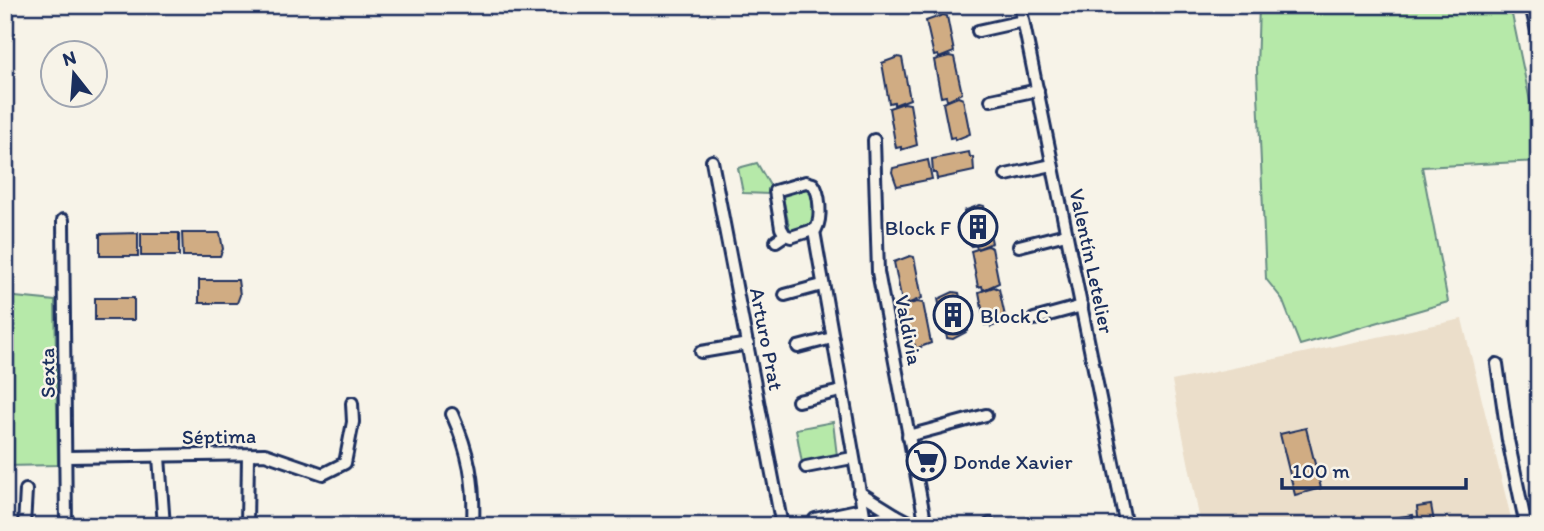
<svg xmlns="http://www.w3.org/2000/svg" width="1544" height="531" viewBox="0 0 1544 531" font-family="Itim,sans-serif">
<style>
.built{fill:#ebdeca}
.green{fill:#b6e9a9;stroke:#688c84;stroke-width:2}
.building{fill:#d0ac83;stroke:#1b2f5e;stroke-width:2}
.lines{fill:none;stroke-linecap:round;stroke-linejoin:round}
.street-casing{stroke:#1b2f5e;stroke-width:16}
.street{stroke:#f7f3e8;stroke-width:10}
.labels{text-anchor:middle;dominant-baseline:central;stroke-width:5;stroke-linejoin:round;paint-order:stroke}
.poi-label{font-size:21px;fill:#1b2f5e;stroke:#f7f3e8;text-anchor:start}
.street-label{font-size:21px;fill:#1b2f5e;stroke:#f7f3e8}
</style>
<rect width="100%" height="100%" fill="#f7f3e8"/>
<filter id="ink" filterUnits="userSpaceOnUse"><feTurbulence type="fractalNoise" baseFrequency=".0143" numOctaves="2"/><feDisplacementMap in="SourceGraphic" scale="14" xChannelSelector="R" yChannelSelector="G"/><feConvolveMatrix kernelMatrix="1 2 1 2 8 2 1 2 1" color-interpolation-filters="sRGB"/></filter>
<g filter="url(#ink)">
<polygon class="built" points="1462,319 1513,526 1201,526 1172,381"/>
<g class="green">
<polygon points="1259,5 1510,5 1539,144 1539,161 1422,167 1448,302 1300,345 1282,299 1266,279 1257,70"/>
<polygon points="757,163 772,189 770,194 743,193 738,168"/>
<polygon points="811,187 814,225 790,231 782,193"/>
<polygon points="5,296 55,301 58,465 5,466"/>
<polygon points="833,422 837,456 802,463 796,429"/>
</g>
<g class="building">
<polygon points="943,15 947,16 954,52 939,58 938,55 934,56 926,21"/>
<polygon points="949,56 954,57 962,93 947,100 946,96 941,97 934,60"/>
<polygon points="898,57 902,58 910,99 894,105 894,102 889,103 882,63"/>
<polygon points="958,97 963,99 970,134 955,140 955,137 950,138 943,103"/>
<polygon points="904,103 910,104 917,145 901,150 901,147 896,148 889,108"/>
<polygon points="969,152 970,157 973,157 974,171 937,179 936,173 933,173 932,159"/>
<polygon points="928,160 932,179 897,186 892,172 893,168"/>
<polygon points="980,205 984,206 992,243 977,249 976,245 971,246 964,211"/>
<polygon points="138,233 138,256 100,256 100,234"/>
<rect x="141" y="233" width="38" height="23"/>
<polygon points="182,233 220,233 223,249 220,256 183,256"/>
<polygon points="987,246 992,248 999,283 983,290 982,286 978,287 971,251"/>
<polygon points="910,256 914,257 922,298 907,304 906,301 902,302 894,262"/>
<polygon points="199,280 238,280 240,295 237,303 199,303"/>
<polygon points="994,287 999,289 1006,321 991,327 990,324 985,325 979,292"/>
<polygon points="953,292 959,293 968,331 953,339 947,338 938,299"/>
<rect x="95" y="298" width="39" height="22"/>
<polygon points="917,302 923,303 931,343 915,349 915,345 910,346 902,306"/>
<polygon points="1306,428 1321,488 1295,495 1280,434"/>
<polygon points="1431,505 1434,522 1419,524 1417,507"/>
<polygon points="1413,515 1415,526 1380,526 1379,520"/>
</g>
<g class="lines">
<defs>
<g id="street">
<polyline points="1020,5 1126,526"/>
<polyline points="1531,5 1539,40"/>
<polyline points="978,31 1023,21"/>
<polyline points="991,100 1038,90"/>
<polyline points="874,140 878,272 926,526"/>
<polyline points="712,161 782,526"/>
<polyline points="1006,175 1052,165"/>
<polyline points="63,220 66,526"/>
<polyline points="814,231 866,526"/>
<path d="M776 241 785 235 791 237 816 229C822 218 820 193 813 184L806 182 775 191 781 228 785 235"/>
<polyline points="1019,246 1066,234"/>
<polyline points="785,295 822,285"/>
<polyline points="1034,319 1082,306"/>
<polyline points="798,347 832,338"/>
<polyline points="701,352 748,344"/>
<polyline points="1497,364 1508,440 1526,526"/>
<polyline points="798,401 841,391"/>
<path d="M452 414C469 452 475 483 473 526"/>
<polyline points="908,436 986,415"/>
<polyline points="67,457 265,454 323,474 345,463 353,422 352,403"/>
<polyline points="159,457 164,526"/>
<polyline points="806,467 852,458"/>
<polyline points="859,492 896,515"/>
<polyline points="815,519 862,509"/>
<polyline points="865,520 896,515 917,526"/>
<polyline points="990,524 990,526"/>
<polyline points="24,526 26,490"/>
<polyline points="247,526 248,455"/>
</g>
</defs>
<use href="#street" class="street-casing"/>
<use href="#street" class="street"/>
</g>
</g>
<defs>
<symbol id="building-ring" viewBox="-11 -11 22 22"><circle r="9.5" fill="#f7f3e8" stroke="#1b2f5e" stroke-width="1.5"/><path d="M-4-6H4V6H1V3H-1V6H-4ZM-2.5-4.3h1.7v1.8h-1.7ZM.8-4.3h1.7v1.8H.8ZM-2.5-1h1.7V.8h-1.7ZM.8-1h1.7V.8H.8Z" fill="#1b2f5e"/></symbol>
<symbol id="supermarket-ring" viewBox="-11 -11 22 22"><circle r="9.5" fill="#f7f3e8" stroke="#1b2f5e" stroke-width="1.5"/><path d="M-6-5.5h2.5l.6 2H6L4.5 2H-2.5L-4.4-4H-6ZM-1.5 3.2a1.3 1.3 0 1 0 .1 0ZM3 3.2a1.3 1.3 0 1 0 .1 0Z" fill="#1b2f5e"/></symbol>
</defs>
<g fill-rule="evenodd">
<use href="#building-ring" x="956" y="205" width="44" height="44"/>
<use href="#building-ring" x="931" y="293" width="44" height="44"/>
<use href="#supermarket-ring" x="904" y="439" width="44" height="44"/>
</g>
<g class="labels">
<g class="poi-label">
<text x="951" y="227" text-anchor="end">Block F</text>
<text x="980" y="315">Block C</text>
<text x="953" y="461">Donde Xavier</text>
</g>
<g class="street-label">
<text transform="translate(1092 261) rotate(78)">Valentín Letelier</text>
<text transform="translate(909 330) rotate(79)">Valdivia</text>
<text transform="translate(767 339) rotate(79)">Arturo Prat</text>
<text transform="translate(47 373) rotate(-91)">Sexta</text>
<text transform="translate(219 436) rotate(-1)">Séptima</text>
</g>
</g>
<rect width="1544" height="531" fill="none" stroke="#f7f3e8" stroke-width="28"/>
<rect x="14" y="14" width="1516" height="503" fill="none" stroke="#1b2f5e" stroke-width="2.5" filter="url(#ink)"/>
<g transform="translate(74 74) rotate(343)"><circle r="33" fill="#f7f3e8" stroke="#9fa5b1" stroke-width="2"/>
<path d="M0-5L12 26L0 18L-12 26Z" fill="#1b2f5e"/>
<text y="-10" font-size="19" font-weight="bold" text-anchor="middle" fill="#1b2f5e">N</text>
</g>
<path d="M1282 478v10h184v-10" fill="none" stroke="#1b2f5e" stroke-width="3.5"/>
<text x="1292" y="478" font-size="21" fill="#1b2f5e" stroke="#f7f3e8" stroke-width="5" paint-order="stroke">100 m</text>
</svg>
